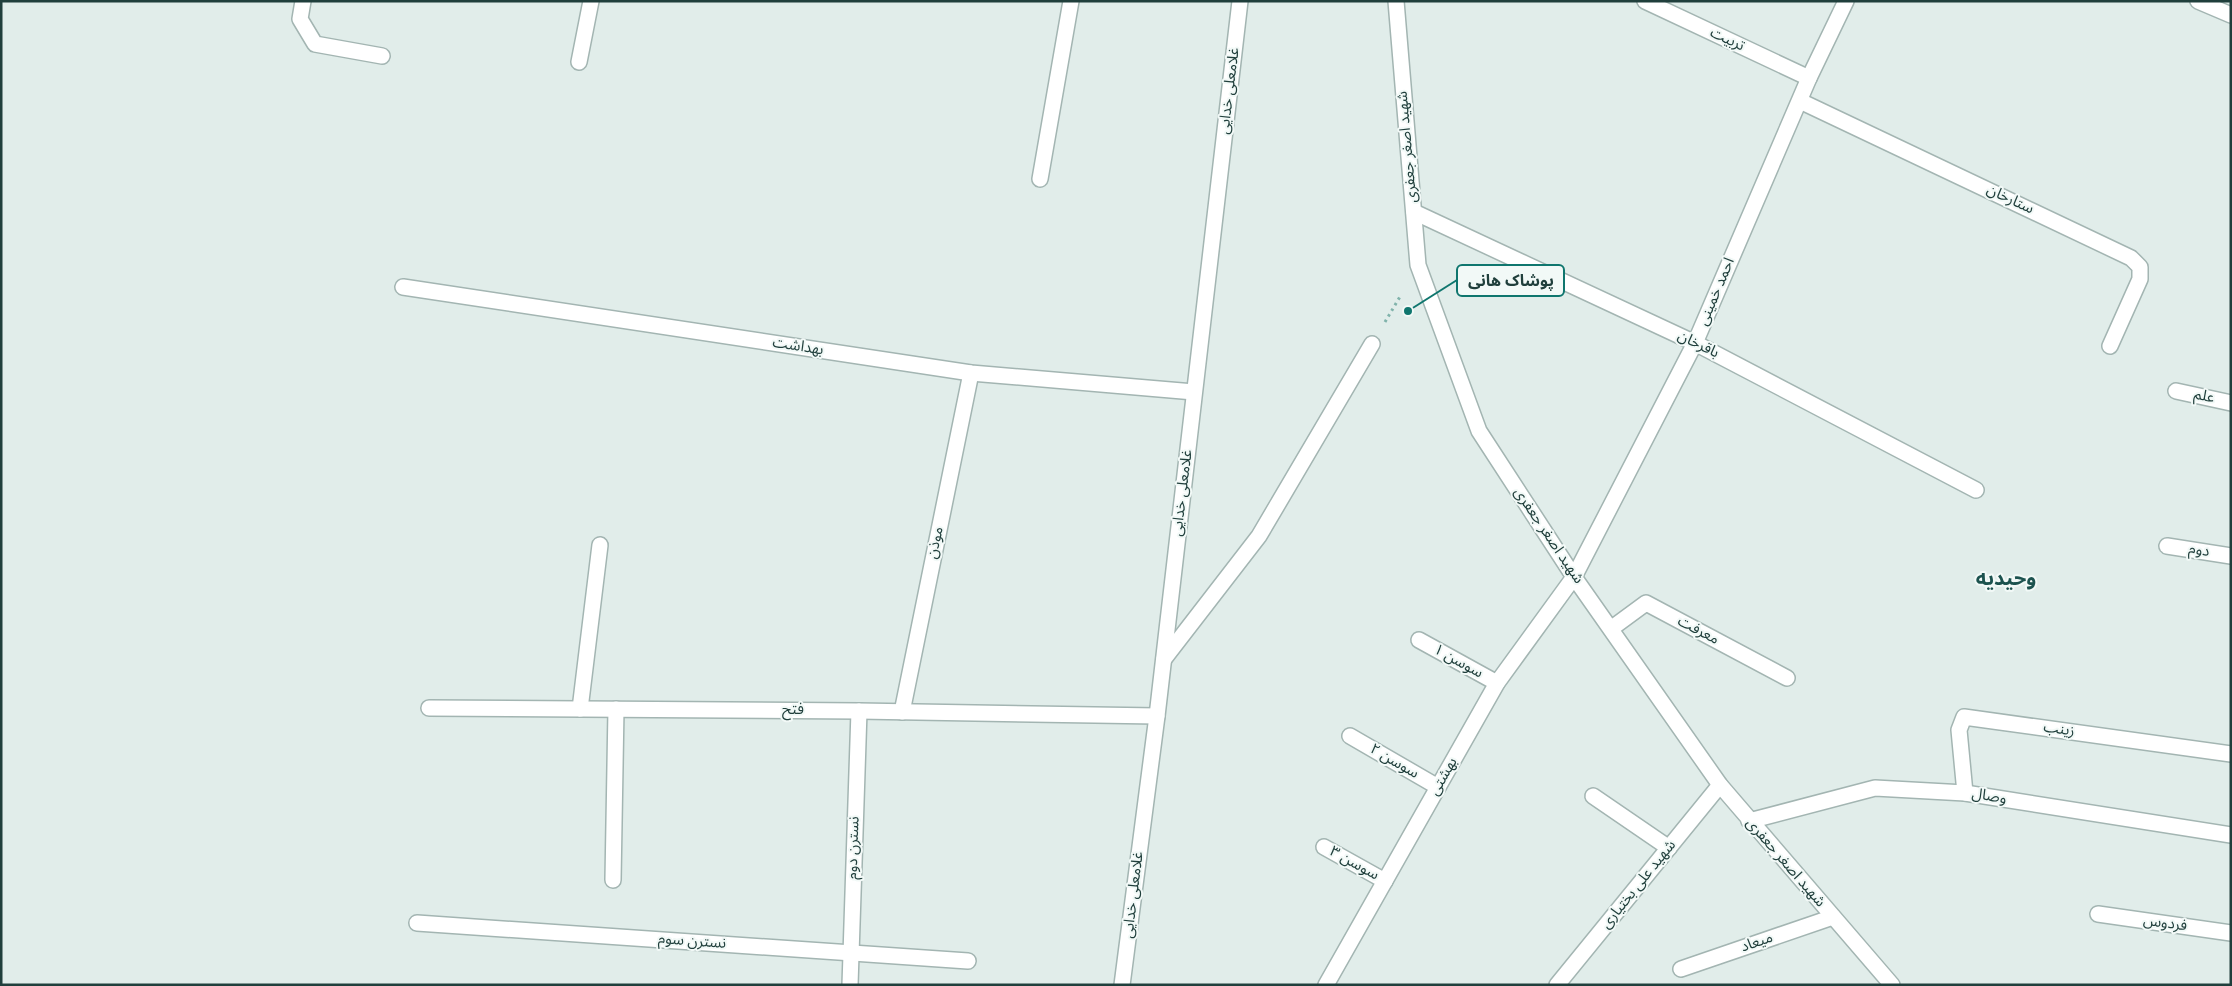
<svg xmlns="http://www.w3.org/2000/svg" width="2232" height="986" viewBox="0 0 2232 986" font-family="Overpass,'Noto Sans Arabic',sans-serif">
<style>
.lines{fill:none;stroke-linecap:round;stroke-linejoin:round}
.minor-casing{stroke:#a3b5b2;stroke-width:18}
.path{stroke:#80b3ab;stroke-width:3;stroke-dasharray:2.5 4;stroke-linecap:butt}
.minor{stroke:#fff;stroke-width:15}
.labels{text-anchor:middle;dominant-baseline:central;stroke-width:4;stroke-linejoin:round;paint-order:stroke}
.street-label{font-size:15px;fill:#203f3c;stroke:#f2f9f7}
.district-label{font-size:20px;font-weight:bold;fill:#1b524e;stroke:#f2f9f7}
.leader{fill:none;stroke:#0f766e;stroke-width:2}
.callout-dot{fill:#0f766e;stroke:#f2f9f7;stroke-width:2}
.callout{fill:#f2f9f7;stroke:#0f766e;stroke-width:2}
.callout-label{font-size:16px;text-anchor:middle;font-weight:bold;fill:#203f3c}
</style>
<rect width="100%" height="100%" fill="#e1edea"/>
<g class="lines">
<defs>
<g id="minor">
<polyline points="303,1 300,19 315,44 382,56"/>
<polyline points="1396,1 1418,265 1479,431 1574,577 1720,785 1892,985"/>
<polyline points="1645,1 1809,78"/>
<polyline points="2198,1 2231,15"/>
<polyline points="579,62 591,1"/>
<polyline points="1800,101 2131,258 2140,267 2140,279 2110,346"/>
<polyline points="1040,179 1071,1"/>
<polyline points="1414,212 1695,343 1976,490"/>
<polyline points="403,287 971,373 1194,392"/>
<polyline points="2176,391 2231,403"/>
<polyline points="2167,546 2231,556"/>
<polyline points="1612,628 1646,603 1787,678"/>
<polyline points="1419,640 1497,683"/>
<polyline points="1164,659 1259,536 1372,344"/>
<polyline points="429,708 859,711 1157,716"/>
<polyline points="580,709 600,545"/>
<polyline points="902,712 971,373"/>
<polyline points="1350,736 1438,787"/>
<polyline points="1965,793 1959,730 1964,717 2231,754"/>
<polyline points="1593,796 1669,848"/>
<polyline points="1749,821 1875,788 1965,793 2231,835"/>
<polyline points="1324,847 1385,881"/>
<polyline points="613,880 616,709"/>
<polyline points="2098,914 2231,933"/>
<polyline points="417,923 968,961"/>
<polyline points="1681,969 1833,917"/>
<polyline points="850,985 859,711"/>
<polyline points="1122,985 1157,716 1240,1"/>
<polyline points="1326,985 1497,683 1574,577 1695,343 1809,78 1846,1"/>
<polyline points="1557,985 1720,785"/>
</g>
</defs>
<use href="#minor" class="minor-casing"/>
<polyline class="path" points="1385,322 1401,295"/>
<use href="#minor" class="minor"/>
</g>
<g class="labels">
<g class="street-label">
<text transform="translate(1727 40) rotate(25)">تربیت</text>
<text transform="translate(1230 91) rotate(-83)">غلامعلی خدایی</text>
<text transform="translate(1408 147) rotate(-95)">شهید اصغر جعفری</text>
<text transform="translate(2010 200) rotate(25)">ستارخان</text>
<text transform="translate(1717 292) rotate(-67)">احمد خمینی</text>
<text transform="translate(1698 345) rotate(26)">باقرخان</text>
<text transform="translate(798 347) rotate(9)">بهداشت</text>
<text transform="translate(2204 397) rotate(12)">علم</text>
<text transform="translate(1183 493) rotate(-83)">غلامعلی خدایی</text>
<text transform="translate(1548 536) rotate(56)">شهید اصغر جعفری</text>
<text transform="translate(936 543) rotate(-78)">موذن</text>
<text transform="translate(2199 551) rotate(9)">دوم</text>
<text transform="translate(1698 631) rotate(28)">معرفت</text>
<text transform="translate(1458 662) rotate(29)">سوسن ۱</text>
<text x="793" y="710">فتح</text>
<text transform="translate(2059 730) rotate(8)">زینب</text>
<text transform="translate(1394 762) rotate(30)">سوسن ۲</text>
<text transform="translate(1444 777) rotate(-60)">بهشتی</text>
<text transform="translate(1989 797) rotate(9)">وصال</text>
<text transform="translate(854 848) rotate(-88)">نسترن دوم</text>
<text transform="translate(1785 863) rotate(49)">شهید اصغر جعفری</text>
<text transform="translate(1354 864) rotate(29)">سوسن ۳</text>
<text transform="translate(1639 885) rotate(-51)">شهید علی بختیاری</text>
<text transform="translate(1134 895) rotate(-83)">غلامعلی خدایی</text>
<text transform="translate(2165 924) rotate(8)">فردوس</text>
<text transform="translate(692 942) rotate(4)">نسترن سوم</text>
<text transform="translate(1757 943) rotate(-19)">میعاد</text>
</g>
<g class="district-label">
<text x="2006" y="580">وحیدیه</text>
</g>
</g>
<path class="leader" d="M1408 311L1457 280"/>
<circle class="callout-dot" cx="1408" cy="311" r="5"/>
<rect class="callout" x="1457" y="265" width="107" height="31" rx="5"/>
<g class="callout-label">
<text x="1511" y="286">پوشاک هانی</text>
</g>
<rect width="2232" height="986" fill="none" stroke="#203f3c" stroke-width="5"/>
</svg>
